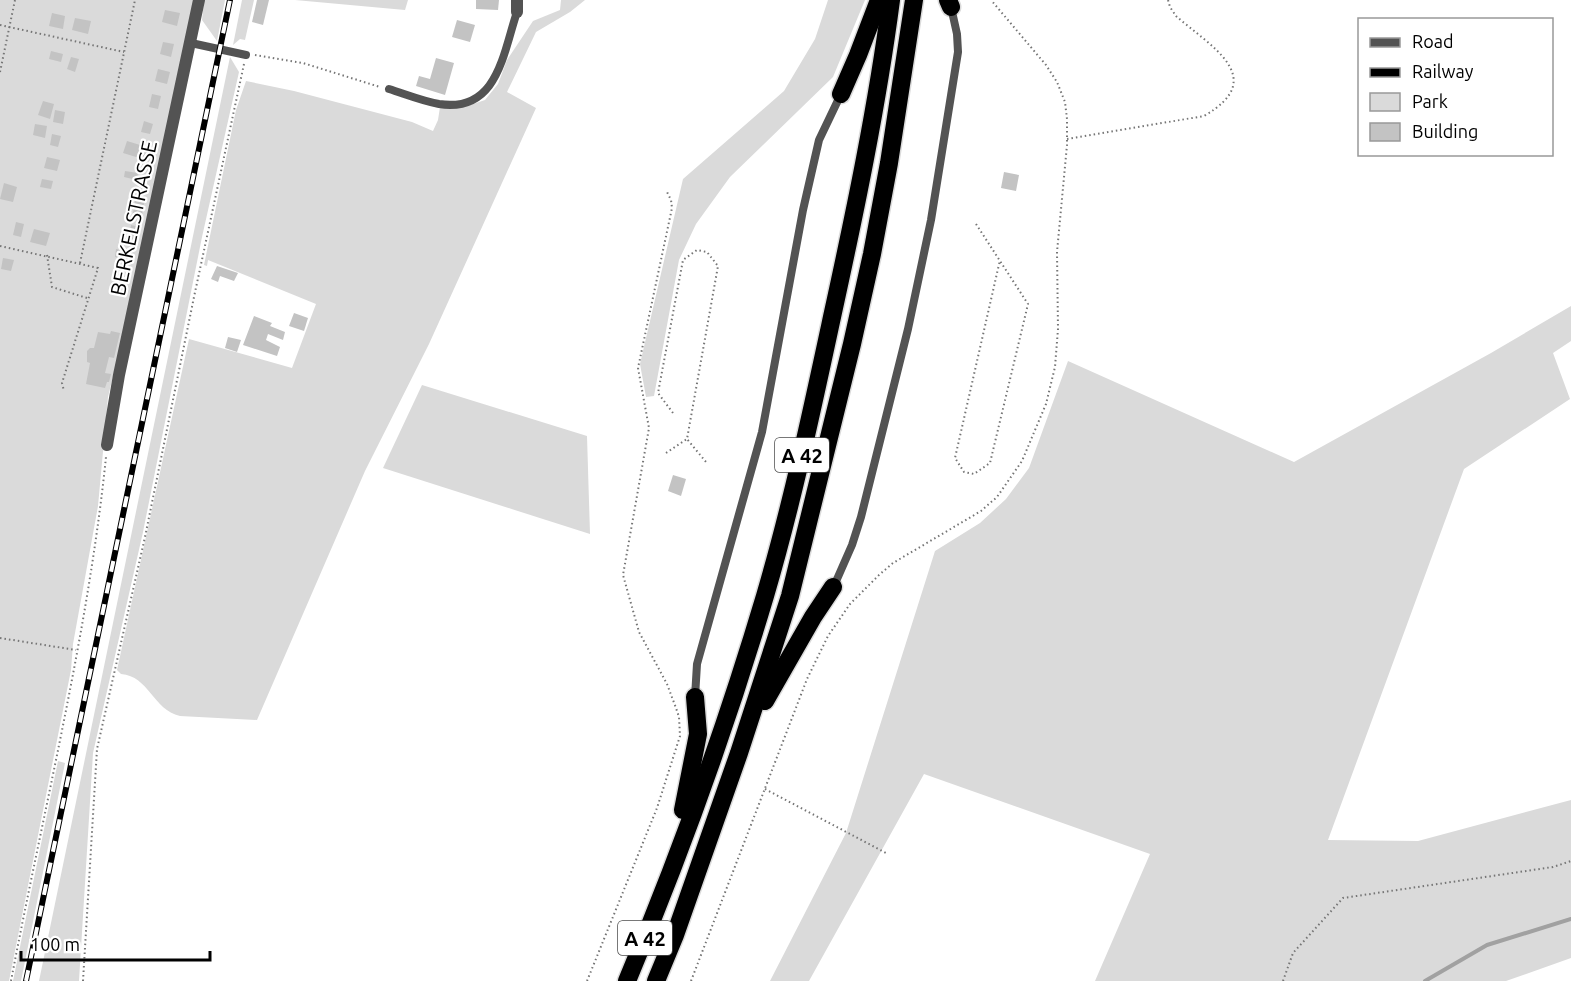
<svg xmlns="http://www.w3.org/2000/svg" width="1571" height="981" viewBox="0 0 1571 981" font-family="Ubuntu,sans-serif">
<style>
.green{fill:#dadada}
.lines{fill:none;stroke-linecap:round;stroke-linejoin:round}
.stream{stroke:#a1a1a1;stroke-width:4}
.building{fill:#c3c3c3}
.highway-casing{stroke:#dbdbdb;stroke-width:21}
.path{stroke:#757575;stroke-width:2;stroke-dasharray:1.5 3;stroke-linecap:butt}
.lane{stroke:#535353;stroke-width:8}
.street{stroke:#535353;stroke-width:12}
.highway{stroke:#000;stroke-width:18}
.rail-casing{stroke:#000;stroke-width:6}
.rail{stroke:#fff;stroke-width:4;stroke-dasharray:11;stroke-linecap:butt}
.labels{text-anchor:middle;dominant-baseline:central;stroke-width:4.5;stroke-linejoin:round;paint-order:stroke}
.shield{fill:#fff;stroke:#4c4c4c;stroke-width:1.5}
.shield-label{font-size:20px;font-weight:bold;fill:#000}
.street-label{font-size:21px;fill:#000;stroke:#fff}
</style>
<rect width="100%" height="100%" fill="#fff"/>
<g class="green">
<polygon points="0,0 196,0 141,260 108,397 98,506 73,644 71,670 9,981 0,981"/>
<polygon points="204,0 225,0 217,41 202,20"/>
<polygon points="242,0 254,0 245,40 240,39 233,45"/>
<polygon points="295,0 408,0 405,10"/>
<path d="M561 0H585L570 12 536 32 507 92 536 108 429 344 365 471 257 720 180 716C153 710 149 676 121 674L117 670 189 339 292 368 316 304 208 260 207 266 204 265 236 110 246 81 294 91 412 122 433 131 438 120 440 107 467 106 485 100 498 84 507 60 533 21 560 10Z"/>
<polygon points="828,0 865,0 833,77 730,177 696,224 679,260 654,396 646,397 640,364 683,179 784,91 815,39"/>
<polygon points="230,57 239,72 202,237 143,532 93,753 79,981 39,981"/>
<polygon points="1571,306 1571,341 1553,353 1570,399 1464,469 1328,840 1418,841 1571,800 1571,958 1506,981 1095,981 1150,854 924,774 809,981 770,981 846,833 935,551 980,523 1006,499 1029,468 1068,361 1294,462 1491,353"/>
<polygon points="422,385 587,436 590,534 383,468"/>
<polygon points="58,761 65,763 21,981 13,981"/>
</g>
<g class="lines">
<polyline class="stream" points="1425,981 1487,945 1571,919"/>
</g>
<g class="building">
<polygon points="257,0 269,0 263,25 252,22"/>
<polygon points="476,0 499,0 498,10 476,9"/>
<polygon points="165,10 180,13 177,26 162,22"/>
<polygon points="52,13 65,16 63,29 49,26"/>
<polygon points="75,18 91,21 88,34 72,30"/>
<polygon points="457,20 475,25 470,42 452,37"/>
<polygon points="163,42 174,44 171,57 160,54"/>
<polygon points="51,51 63,54 61,62 49,59"/>
<polygon points="71,57 79,59 75,72 67,69"/>
<polygon points="436,58 454,63 445,95 416,86 419,76 430,79"/>
<polygon points="158,69 170,72 167,84 155,81"/>
<polygon points="152,94 161,96 158,109 149,107"/>
<polygon points="43,101 54,104 50,119 38,115"/>
<polygon points="55,110 65,112 63,124 53,122"/>
<polygon points="144,121 153,124 150,134 141,132"/>
<polygon points="35,124 47,126 45,138 33,135"/>
<polygon points="52,134 61,136 58,147 50,145"/>
<polygon points="127,141 150,148 146,160 123,153"/>
<polygon points="47,157 60,160 57,171 44,168"/>
<polygon points="125,171 138,173 137,180 124,177"/>
<polygon points="1004,172 1019,175 1016,191 1001,188"/>
<polygon points="42,179 53,181 51,189 40,187"/>
<polygon points="4,183 17,187 13,202 0,199"/>
<polygon points="135,201 144,203 142,215 133,213"/>
<polygon points="16,222 24,224 21,237 13,235"/>
<polygon points="131,225 140,227 138,240 129,238"/>
<polygon points="34,229 50,233 46,246 30,242"/>
<polygon points="116,249 129,252 127,260 115,257"/>
<polygon points="3,258 14,260 11,271 1,269"/>
<polygon points="217,266 238,273 234,281 220,276 218,282 211,279"/>
<polygon points="294,313 308,318 304,331 289,326"/>
<polygon points="254,316 272,323 270,326 285,332 283,340 268,334 266,340 280,347 277,356 243,345"/>
<polygon points="111,331 120,333 114,358 109,357 105,373 111,374 109,382 107,382 105,388 86,384 90,363 87,362 87,351 90,348 94,348 98,332 110,334"/>
<polygon points="228,337 241,340 237,352 225,348"/>
<polygon points="673,475 686,479 681,496 668,491"/>
</g>
<g class="lines">
<defs>
<g id="highway">
<polyline points="948,0 951,7"/>
<polyline points="841,94 858,55 879,0"/>
<polyline points="765,701 813,617 833,587"/>
<polyline points="683,810 698,734 695,697"/>
<path d="M627 981C680 855 726 727 765 596 792 504 812 410 832 317 855 212 877 107 891 0"/>
<polyline points="656,981 675,935 739,753 790,596 852,344 872,254 889,163 914,0"/>
</g>
</defs>
<use href="#highway" class="highway-casing"/>
<g class="path">
<polyline points="0,25 124,52"/>
<polyline points="255,55 303,63 380,87"/>
<polyline points="0,72 15,0"/>
<path d="M1067 139 1204 116C1270 78 1210 46 1176 16L1170 7 1168 0"/>
<polyline points="976,224 1028,304 990,463 974,474 964,472 955,458 1000,260"/>
<polyline points="0,246 98,268 62,383 64,391"/>
<polyline points="47,255 52,287 87,298"/>
<polyline points="80,263 135,0"/>
<polyline points="673,413 658,393 683,260 697,250 707,252 718,266 687,439 706,462"/>
<polyline points="666,453 687,439"/>
<polyline points="0,638 76,650"/>
<polyline points="765,789 886,853"/>
<path d="M11 981C44 807 88 633 106 457"/>
<polyline points="83,981 97,749 145,537 194,297 244,64"/>
<polyline points="587,981 657,808 680,736 679,717 676,708 667,684 639,632 623,575 649,428 638,368 672,208 671,200 667,192"/>
<polyline points="691,981 807,679 828,636 850,604 879,575 893,563 981,511 997,497 1022,461 1046,404 1055,367 1058,329 1057,252 1067,145 1067,119 1065,102 1057,82 1046,65 991,0"/>
<polyline points="1283,981 1293,953 1343,898 1553,867 1571,861"/>
</g>
<g class="lane">
<polyline points="191,43 246,55"/>
<path d="M389 89C405 94 422 101 439 104 498 113 503 53 517 12"/>
<polyline points="834,586 852,545 861,517 908,329 931,220 958,52 957,34 951,7"/>
<polyline points="695,697 697,664 762,432 803,210 819,140 841,94"/>
</g>
<g class="street">
<polyline points="517,0 517,12"/>
<polyline points="107,445 119,375 199,0"/>
</g>
<use href="#highway" class="highway"/>
<defs>
<polyline id="rail" points="26,981 230,0"/>
</defs>
<use href="#rail" class="rail-casing"/>
<use href="#rail" class="rail"/>
</g>
<g class="labels">
<g class="shield">
<rect x="775" y="438" width="54" height="34" rx="4.5"/>
<rect x="618" y="921" width="54" height="34" rx="4.5"/>
</g>
<g class="shield-label">
<text x="802" y="455">A 42</text>
<text x="645" y="938">A 42</text>
</g>
<g class="street-label">
<text transform="translate(133 218) rotate(-78)">BERKELSTRASSE</text>
</g>
</g>
<rect x="1358" y="18" width="195" height="138" fill="#ffffff" stroke="#999999" stroke-width="1.5"/>
<rect x="1370" y="38" width="30" height="9" fill="#535353" stroke="#999999" stroke-width="1.5"/>
<text x="1412" y="48" font-size="18" fill="#000000">Road</text>
<rect x="1370" y="68" width="30" height="9" fill="#000000" stroke="#999999" stroke-width="1.5"/>
<text x="1412" y="78" font-size="18" fill="#000000">Railway</text>
<rect x="1370" y="93" width="30" height="18" fill="#dadada" stroke="#999999" stroke-width="1.5"/>
<text x="1412" y="108" font-size="18" fill="#000000">Park</text>
<rect x="1370" y="123" width="30" height="18" fill="#c3c3c3" stroke="#999999" stroke-width="1.5"/>
<text x="1412" y="138" font-size="18" fill="#000000">Building</text>
<path d="M21 951v9h189v-9" fill="none" stroke="#000000" stroke-width="3"/>
<text x="30" y="951" font-size="18" fill="#000000" stroke="#ffffff" stroke-width="4.5" paint-order="stroke">100 m</text>
</svg>
